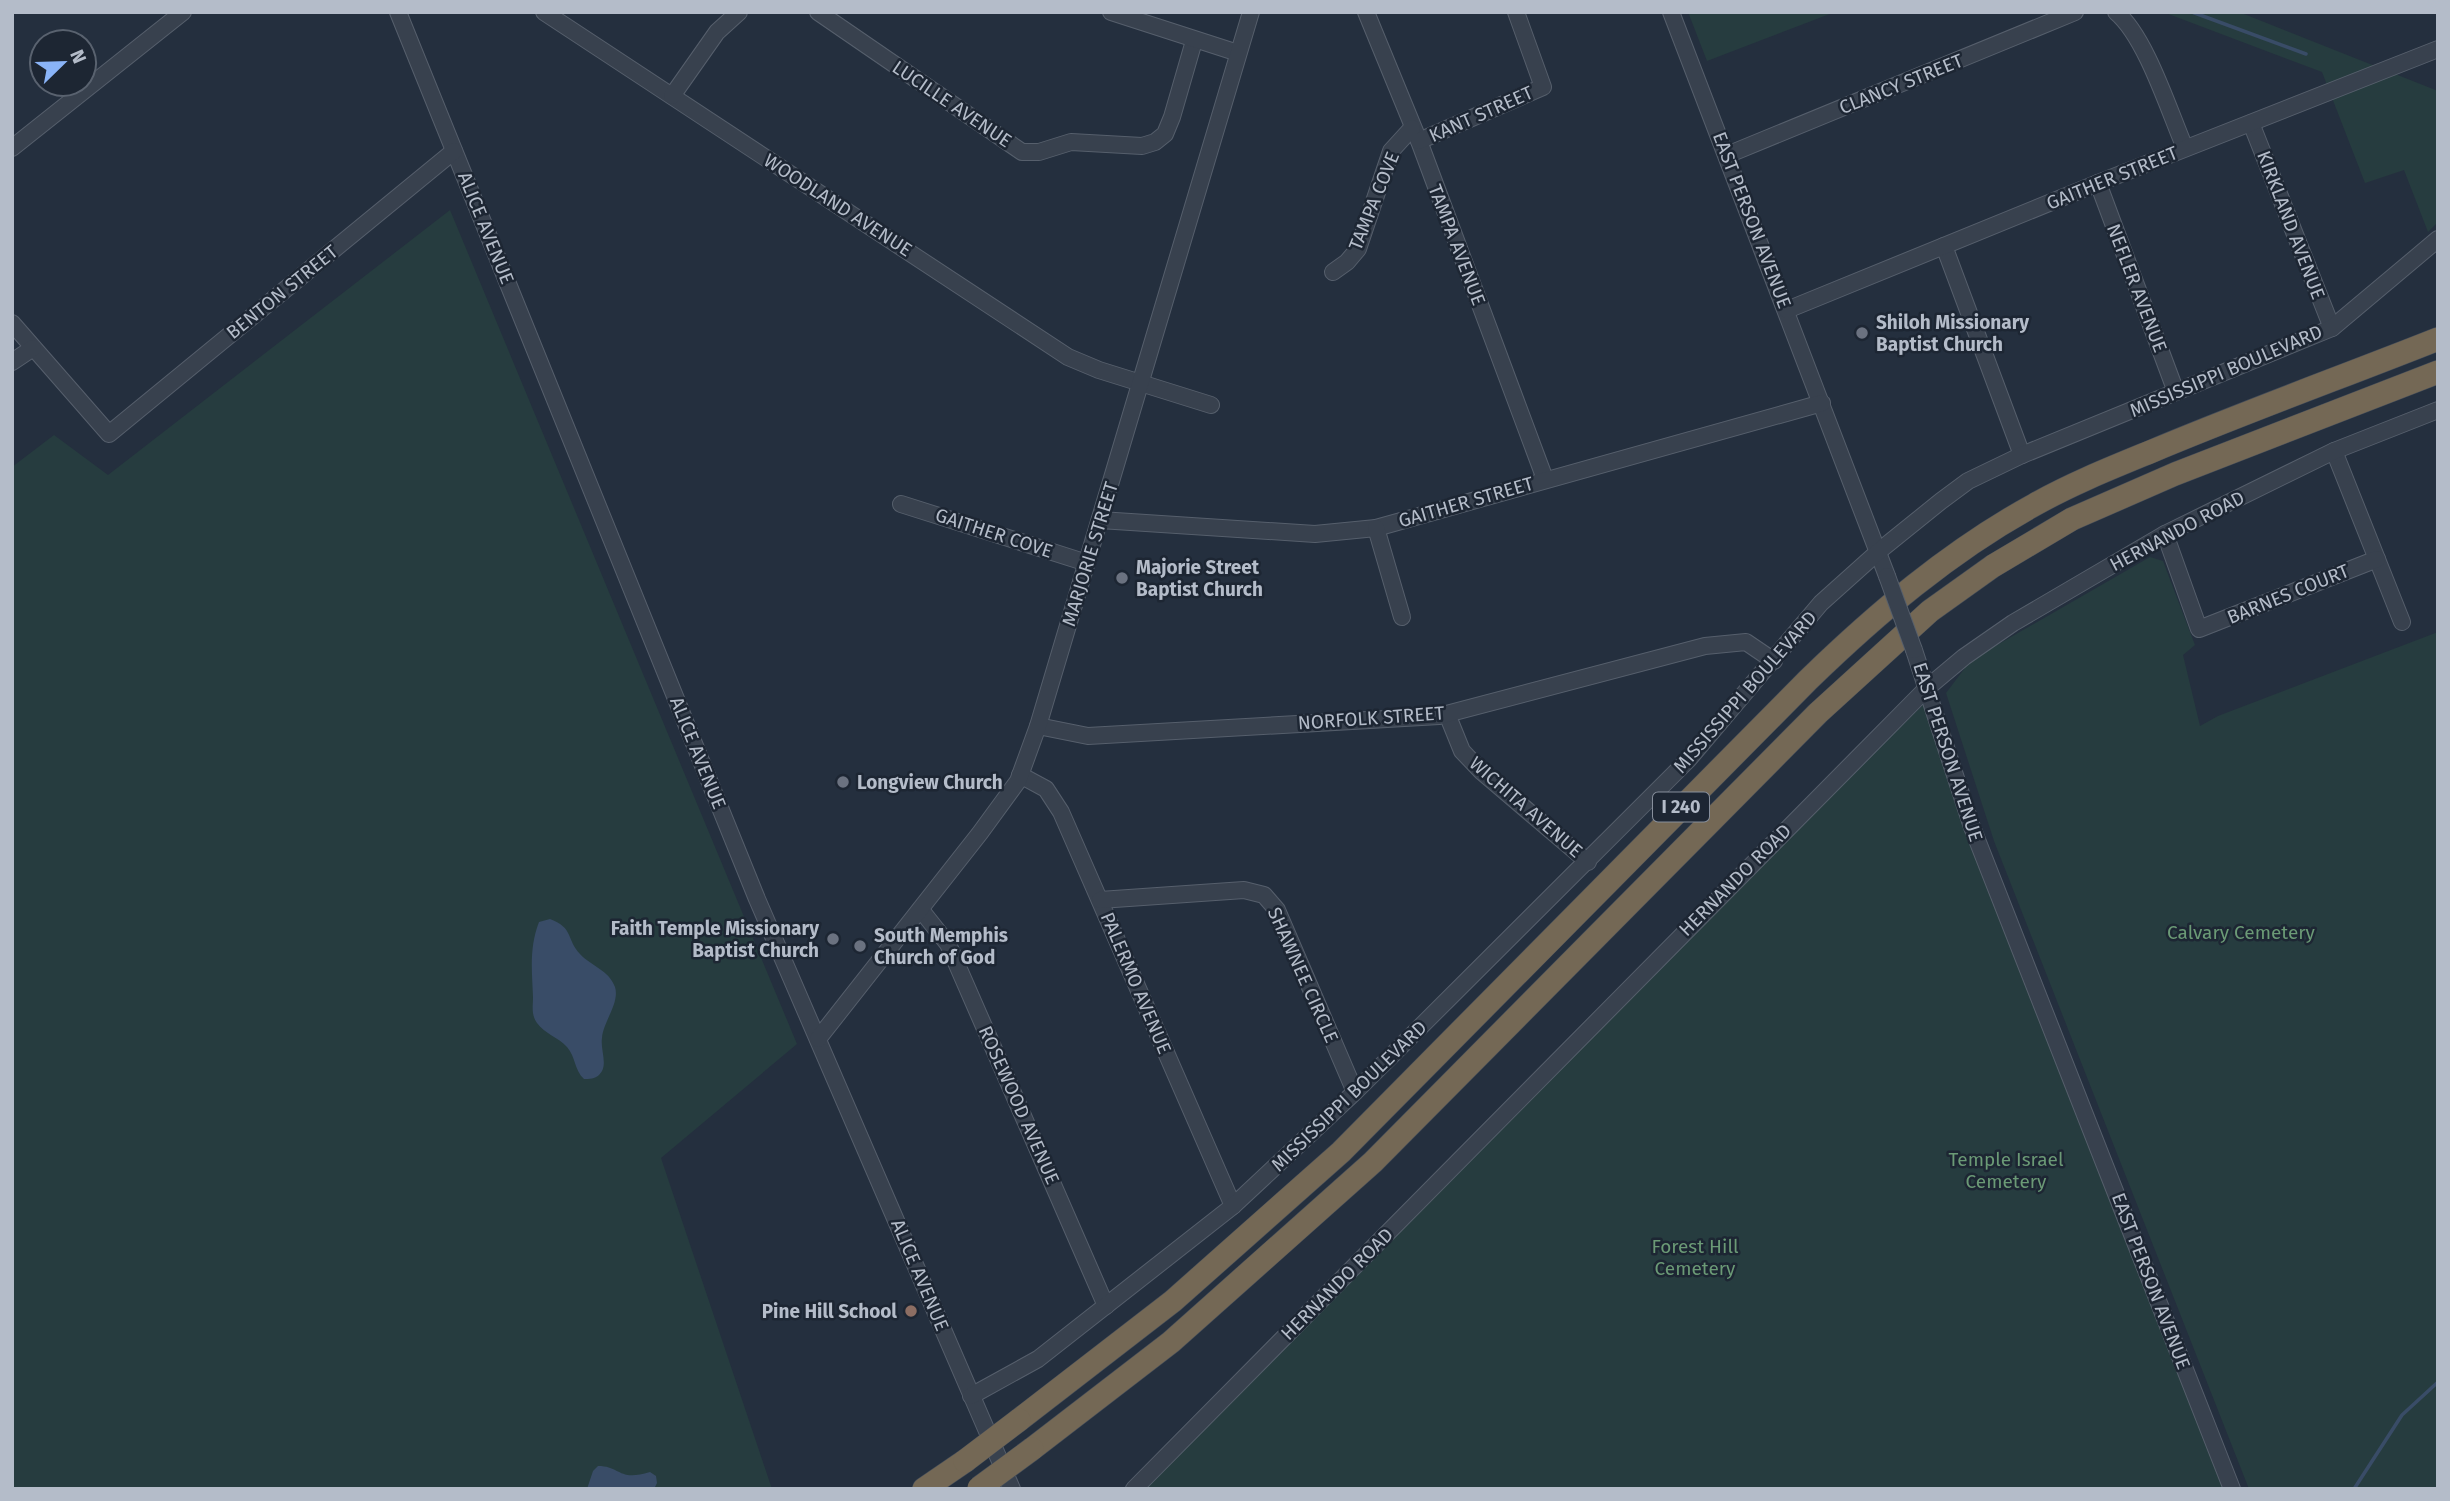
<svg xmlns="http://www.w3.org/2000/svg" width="2450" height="1501" viewBox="0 0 2450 1501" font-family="'Fira Sans',sans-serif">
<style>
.green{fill:#263c3f}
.water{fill:#394c67}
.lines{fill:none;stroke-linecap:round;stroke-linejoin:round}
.stream{stroke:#394c67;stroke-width:3.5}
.minor-casing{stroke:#565f6c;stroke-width:18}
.highway-casing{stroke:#434c59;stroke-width:24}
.minor{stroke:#38414e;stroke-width:16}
.highway{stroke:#746855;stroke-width:23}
.minor-bridge-casing{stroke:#565f6c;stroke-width:18;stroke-linecap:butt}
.highway-bridge-casing{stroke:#434c59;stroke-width:24;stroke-linecap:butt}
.minor-bridge{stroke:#38414e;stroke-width:16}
.highway-bridge{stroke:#746855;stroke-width:23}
.worship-dot{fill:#6b7280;stroke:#1d2633;stroke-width:2.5}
.education-dot{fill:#8d6e63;stroke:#1d2633;stroke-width:2.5}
.labels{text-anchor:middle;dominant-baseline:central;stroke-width:5;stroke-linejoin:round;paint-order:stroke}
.shield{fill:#1d2633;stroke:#878f9c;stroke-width:2}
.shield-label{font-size:18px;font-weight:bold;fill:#b4bcc9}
.street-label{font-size:19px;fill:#b4bcc9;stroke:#1d2633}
.poi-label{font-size:19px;font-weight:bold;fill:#b4bcc9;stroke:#1d2633;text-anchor:start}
.park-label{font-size:19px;fill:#6b9a76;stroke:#1d2633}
</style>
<rect width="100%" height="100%" fill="#242f3e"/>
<g class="green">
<polygon points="1688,12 1835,12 1707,61"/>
<polygon points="2163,12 2239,12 2438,91 2438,222 2428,232 2404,170 2365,183 2322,72"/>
<polygon points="450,210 797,1044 661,1158 772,1489 12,1489 12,467 54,435 108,475"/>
<polygon points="2150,557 2163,561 2195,645 2183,655 2200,726 2218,716 2438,632 2438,1489 2249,1489 1994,841 1946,693 1971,660"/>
<polygon points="1925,703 2226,1489 1140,1489 1783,841"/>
</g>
<g class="water">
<path d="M550 919C574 928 566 939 580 954 591 966 609 970 615 987 620 1003 603 1022 602 1038 600 1050 609 1066 599 1075 595 1079 589 1079 584 1079 574 1070 576 1057 567 1047 558 1037 545 1034 537 1023 531 1014 533 1008 533 997 532 971 529 948 539 922Z"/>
<path d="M598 1466C621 1466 618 1482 650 1472L656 1476 657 1483 654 1489H587L593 1471Z"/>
</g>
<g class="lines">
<g class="stream">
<polyline points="2192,12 2306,54"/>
<polyline points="2354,1489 2402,1415 2438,1382"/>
</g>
<defs>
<g id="minor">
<polyline points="398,12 757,899 1012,1489"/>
<polyline points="544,12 1068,357 1099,370 1211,405"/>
<polyline points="818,12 1022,152 1039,152 1071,142 1142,146 1155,142 1165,134 1172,117 1194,41"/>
<polyline points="1111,12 1238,53"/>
<polyline points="1366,12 1419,141 1545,479"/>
<polyline points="1671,12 1887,576"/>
<path d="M2116 12C2146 37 2169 111 2185 148"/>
<polyline points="672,96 717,32 739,12"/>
<polyline points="2251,123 2332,328"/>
<polyline points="1419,141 1543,87 1516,12"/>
<polyline points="12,148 183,12"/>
<polyline points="1727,155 2075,12"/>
<polyline points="2098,183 2176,392"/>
<polyline points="1944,246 2022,455"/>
<polyline points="1333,272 1347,262 1358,249 1391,151 1412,128"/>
<polyline points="1787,310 2098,183 2438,49"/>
<polyline points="12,323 109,434 454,151"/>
<polyline points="12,362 33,348"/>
<polyline points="2334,451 2402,622"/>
<polyline points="901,504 1087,563"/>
<polyline points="1100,520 1315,534 1376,528 1822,403"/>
<polyline points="1376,528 1402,617"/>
<polyline points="2165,534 2199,629 2377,559"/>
<polyline points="1914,650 1972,827 2232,1489"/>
<polyline points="1447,714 1462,751 1482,772 1588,862"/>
<polyline points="1038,726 1088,736 1439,716 1705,646 1746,642 1774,661"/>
<polyline points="1020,775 1046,789 1061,812 1233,1206"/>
<polyline points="1100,900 1244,890 1264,895 1277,910 1355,1092"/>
<polyline points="921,910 948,944 1106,1306"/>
<polyline points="818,1039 980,833 1018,781 1038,726 1251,12"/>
<polyline points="971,1396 1038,1359 1233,1206 1355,1092 1688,760 1821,603 1879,551 1941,501 1968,481 2022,455 2332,328 2438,239"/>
<polyline points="1134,1489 1927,688 1964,657 2013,623 2165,534 2334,451 2438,410"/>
</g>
<g id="highway">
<path d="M1019 1420 1173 1301 1341 1152 1808 680C1876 614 1950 551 2034 505 2071 484 2111 468 2150 452 2245 412 2342 377 2438 339"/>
<polyline points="1032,1449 1171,1342 1373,1162 1818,713 1930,611 1993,566 2072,519 2175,474 2438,372"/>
<polyline points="924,1489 965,1461"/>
</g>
</defs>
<use href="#minor" class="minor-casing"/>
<use href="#highway" class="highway-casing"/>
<use href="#minor" class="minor"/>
<use href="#highway" class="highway"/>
<defs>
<polyline id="minor-bridge" points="1887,576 1914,650"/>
<g id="highway-bridge">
<polyline points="965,1461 1019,1420"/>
<polyline points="979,1488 1032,1449"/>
</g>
</defs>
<use href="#minor-bridge" class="minor-bridge-casing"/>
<use href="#highway-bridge" class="highway-bridge-casing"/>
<use href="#minor-bridge" class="minor-bridge"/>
<use href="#highway-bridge" class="highway-bridge"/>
</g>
<g class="worship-dot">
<circle cx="1862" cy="333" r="7"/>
<circle cx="1122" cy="578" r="7"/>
<circle cx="843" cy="782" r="7"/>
<circle cx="833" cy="939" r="7"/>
<circle cx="860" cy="946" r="7"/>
</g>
<circle class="education-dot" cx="911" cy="1311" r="7"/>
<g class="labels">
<rect class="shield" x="1653" y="792.5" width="56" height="29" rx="5"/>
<g class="shield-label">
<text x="1681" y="807">I 240</text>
</g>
<g class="street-label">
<text transform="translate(1901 84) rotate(-22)">CLANCY STREET</text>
<text transform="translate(952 104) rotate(34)">LUCILLE AVENUE</text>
<text transform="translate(1481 114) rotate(-24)">KANT STREET</text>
<text transform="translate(2112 178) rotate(-22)">GAITHER STREET</text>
<text transform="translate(1374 201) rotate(-68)">TAMPA COVE</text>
<text transform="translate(838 205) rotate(33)">WOODLAND AVENUE</text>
<text transform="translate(1752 220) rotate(69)">EAST PERSON AVENUE</text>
<text transform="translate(2291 225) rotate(69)">KIRKLAND AVENUE</text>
<text transform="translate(486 228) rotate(68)">ALICE AVENUE</text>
<text transform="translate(1457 245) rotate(69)">TAMPA AVENUE</text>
<text transform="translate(2137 288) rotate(69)">NEFLER AVENUE</text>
<text transform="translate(282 292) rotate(-39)">BENTON STREET</text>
<text transform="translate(2226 371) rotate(-23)">MISSISSIPPI BOULEVARD</text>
<text transform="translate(1466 502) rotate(-16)">GAITHER STREET</text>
<text transform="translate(2177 531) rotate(-28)">HERNANDO ROAD</text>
<text transform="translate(994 533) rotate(18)">GAITHER COVE</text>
<text transform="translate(1090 554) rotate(-73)">MARJORIE STREET</text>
<text transform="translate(2288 594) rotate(-22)">BARNES COURT</text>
<text transform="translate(1745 692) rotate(-49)">MISSISSIPPI BOULEVARD</text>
<text transform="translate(1371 718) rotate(-4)">NORFOLK STREET</text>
<text transform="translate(1948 752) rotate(72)">EAST PERSON AVENUE</text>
<text transform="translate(698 753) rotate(68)">ALICE AVENUE</text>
<text transform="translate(1526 807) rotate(41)">WICHITA AVENUE</text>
<text transform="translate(1735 880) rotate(-45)">HERNANDO ROAD</text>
<text transform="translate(1303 975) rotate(66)">SHAWNEE CIRCLE</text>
<text transform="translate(1136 983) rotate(67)">PALERMO AVENUE</text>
<text transform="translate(1349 1096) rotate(-44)">MISSISSIPPI BOULEVARD</text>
<text transform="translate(1019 1105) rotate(66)">ROSEWOOD AVENUE</text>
<text transform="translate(920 1275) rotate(67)">ALICE AVENUE</text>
<text transform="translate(2151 1281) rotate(69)">EAST PERSON AVENUE</text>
<text transform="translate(1337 1284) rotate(-45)">HERNANDO ROAD</text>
</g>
<g class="poi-label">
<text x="1876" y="322">Shiloh Missionary<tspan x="1876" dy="22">Baptist Church</tspan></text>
<text x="1136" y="567">Majorie Street<tspan x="1136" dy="22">Baptist Church</tspan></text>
<text x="857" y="782">Longview Church</text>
<text x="819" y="928" text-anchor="end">Faith Temple Missionary<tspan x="819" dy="22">Baptist Church</tspan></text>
<text x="874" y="935">South Memphis<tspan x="874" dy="22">Church of God</tspan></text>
<text x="897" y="1311" text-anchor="end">Pine Hill School</text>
</g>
<g class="park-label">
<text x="2241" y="932">Calvary Cemetery</text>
<text x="2006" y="1159">Temple Israel<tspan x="2006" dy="22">Cemetery</tspan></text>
<text x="1695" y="1246">Forest Hill<tspan x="1695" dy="22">Cemetery</tspan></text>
</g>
</g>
<rect width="2450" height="1501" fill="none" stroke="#b4bcc9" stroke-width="28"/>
<g transform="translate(63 63) rotate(67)"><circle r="33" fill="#1d2633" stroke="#59626f" stroke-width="2"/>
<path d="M0-5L12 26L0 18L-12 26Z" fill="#8ab4f8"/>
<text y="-10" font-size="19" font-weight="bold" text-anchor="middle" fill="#b4bcc9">N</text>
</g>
</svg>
